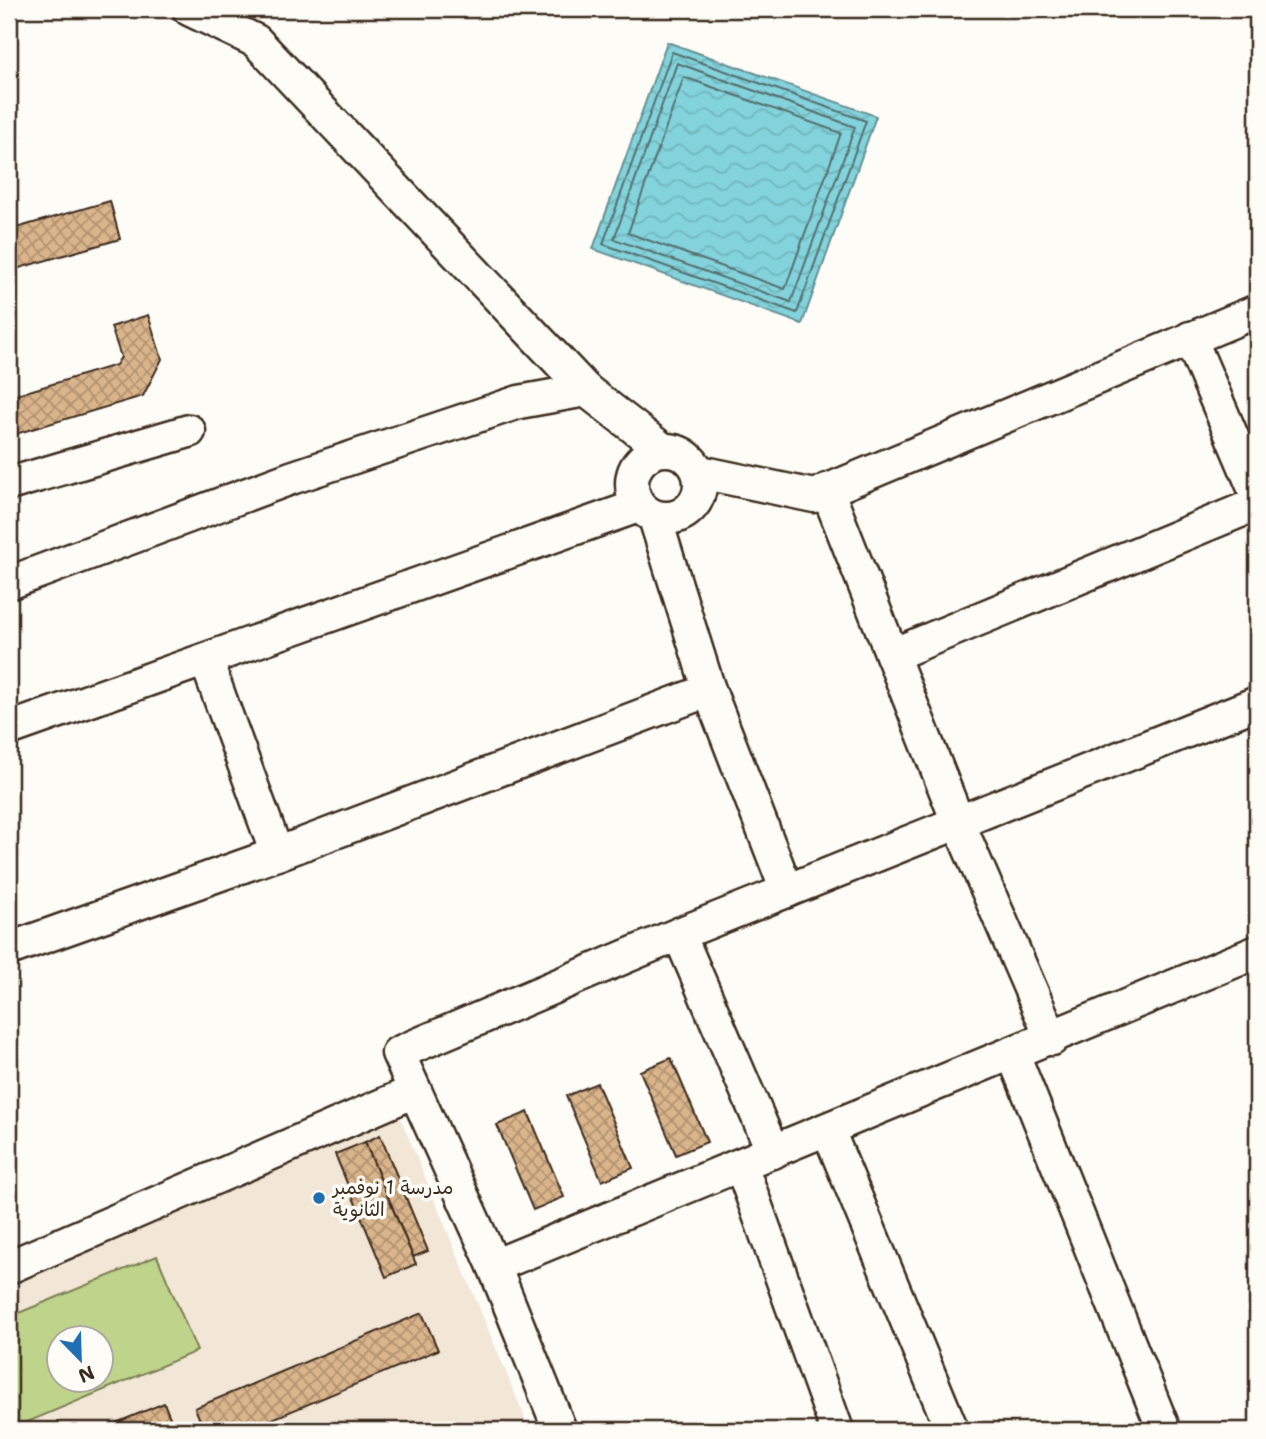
<svg xmlns="http://www.w3.org/2000/svg" width="1266" height="1439" viewBox="0 0 1266 1439" font-family="'Shantell Sans','Playpen Sans Arabic',sans-serif">
<style>
.built{fill:#f2e7d7;fill-rule:evenodd}
.green{fill:#bed48a;stroke:#7c7f54;stroke-width:2;fill-rule:evenodd}
.water{fill:url(#water-waves);stroke:#668f90;stroke-width:2}
.lines{fill:none;stroke-linecap:round;stroke-linejoin:round}
.shore{stroke:#576e6a;stroke-width:2}
.building{fill:url(#building-cross-hatch);stroke:#3b2a1e;stroke-width:2}
.street-casing{stroke:#3b2a1e;stroke-width:37}
.street{stroke:#fdfcf7;stroke-width:32}
.poi-dot{fill:#1f6fb2;stroke:#fdfcf7;stroke-width:2.5}
.labels{text-anchor:middle;dominant-baseline:central;stroke-width:7;stroke-linejoin:round;paint-order:stroke}
.poi-label{font-size:19px;fill:#3b2a1e;stroke:#fdfcf7;text-anchor:start}
</style>
<defs>
<pattern id="water-waves" width="16" height="10" patternUnits="userSpaceOnUse" patternTransform="scale(1.75)"><rect width="16" height="10" fill="#82d3dc"/><path d="M0 5q4-4 8 0t8 0" fill="none" stroke="#71b5bc"/></pattern>
<pattern id="building-cross-hatch" width="8" height="8" patternUnits="userSpaceOnUse" patternTransform="scale(1.75)"><rect width="8" height="8" fill="#dab58b"/><path d="M0 0l8 8M0 8l8-8" fill="none" stroke="#b29371"/></pattern>
</defs>
<rect width="100%" height="100%" fill="#fdfcf7"/>
<filter id="ink" filterUnits="userSpaceOnUse"><feTurbulence type="fractalNoise" baseFrequency=".0143" numOctaves="2"/><feDisplacementMap in="SourceGraphic" scale="14" xChannelSelector="R" yChannelSelector="G"/><feConvolveMatrix kernelMatrix="1 2 1 2 8 2 1 2 1" color-interpolation-filters="sRGB"/></filter>
<g filter="url(#ink)">
<path class="built" d="M400 1117 530 1430H9V1278ZM60 1338H102V1380H60Z"/>
<path class="green" d="M157 1256 197 1351 18 1426 9 1404V1317ZM60 1338H102V1380H60Z"/>
<polygon class="water" points="667,42 876,116 802,324 593,249"/>
<g class="lines">
<g class="shore">
<polygon points="672,52 866,121 797,313 603,244"/>
<polygon points="677,63 855,127 791,302 614,239"/>
<polygon points="684,77 841,133 785,289 628,233"/>
</g>
</g>
<g class="building">
<polygon points="110,201 120,239 9,271 9,230"/>
<polygon points="148,315 162,359 143,396 9,436 9,397 116,365 121,357 111,327"/>
<polygon points="671,1058 707,1142 676,1155 640,1071"/>
<polygon points="597,1083 633,1168 602,1181 566,1096"/>
<polygon points="528,1112 564,1197 533,1210 497,1125"/>
<polygon points="380,1135 428,1251 413,1257 365,1142"/>
<polygon points="365,1142 416,1264 386,1277 335,1154"/>
<polygon points="422,1313 438,1350 246,1430 204,1430 195,1408"/>
<polygon points="164,1403 175,1430 99,1430"/>
</g>
<g class="lines">
<defs>
<g id="street">
<polyline points="189,9 256,41 586,390 662,449"/>
<polyline points="1190,338 1257,495"/>
<circle cx="666" cy="484" r="34"/>
<polyline points="700,472 814,496 1257,311"/>
<polyline points="9,484 189,431"/>
<polyline points="827,490 958,822 1052,1039"/>
<polyline points="655,518 709,690 787,891"/>
<polyline points="9,583 291,478 519,402 586,390"/>
<polyline points="892,655 1257,504"/>
<polyline points="206,660 277,854"/>
<polyline points="9,729 638,506"/>
<polyline points="679,934 773,1152"/>
<polyline points="9,949 277,854 709,690"/>
<polyline points="1013,1054 1164,1430"/>
<polyline points="828,1130 952,1430"/>
<polyline points="741,1165 837,1430"/>
<polyline points="494,1266 1257,952"/>
<polyline points="9,1267 415,1091"/>
<polyline points="560,1430 494,1266 398,1053 679,934 1257,703"/>
</g>
</defs>
<use href="#street" class="street-casing"/>
<use href="#street" class="street"/>
</g>
</g>
<circle class="poi-dot" cx="319" cy="1198" r="7"/>
<g class="labels">
<g class="poi-label">
<text x="333" y="1187">مدرسة 1 نوفمبر<tspan x="333" dy="22">الثانوية</tspan></text>
</g>
</g>
<rect width="1266" height="1439" fill="none" stroke="#fdfcf7" stroke-width="35"/>
<rect x="18" y="18" width="1231" height="1404" fill="none" stroke="#3b2a1e" stroke-width="2.5" filter="url(#ink)"/>
<g transform="translate(80 1359) rotate(157)"><circle r="33" fill="#fdfcf7" stroke="#afa8a0" stroke-width="2"/>
<path d="M0-5L12 26L0 18L-12 26Z" fill="#1f6fb2"/>
<text y="-10" font-size="19" font-weight="bold" text-anchor="middle" fill="#3b2a1e">N</text>
</g>
</svg>
